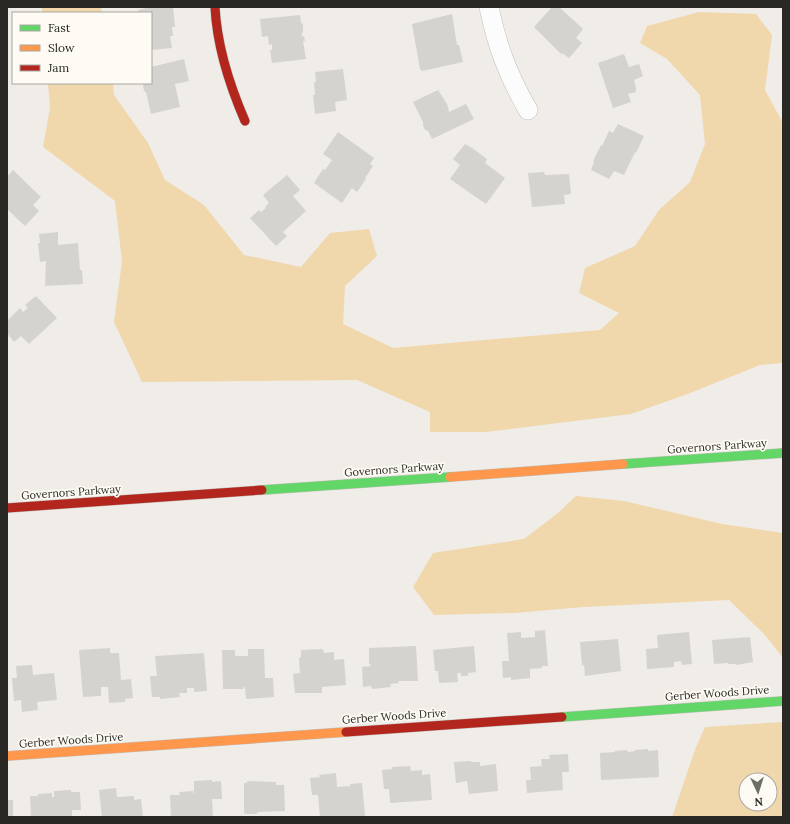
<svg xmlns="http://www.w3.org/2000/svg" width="790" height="824" viewBox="0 0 790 824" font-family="Lora,serif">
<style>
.green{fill:#f1d7ac;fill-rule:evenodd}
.building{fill:#d5d3cf}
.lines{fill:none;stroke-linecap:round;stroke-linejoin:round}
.street-casing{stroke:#c0beba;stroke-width:20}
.fast-casing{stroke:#c0beba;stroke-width:10}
.slow-casing{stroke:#c0beba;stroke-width:10}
.jam-casing{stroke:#c0beba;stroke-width:10}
.street{stroke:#fdfcfc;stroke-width:19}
.fast{stroke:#63d668;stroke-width:9}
.slow{stroke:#ff974d;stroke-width:9}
.jam{stroke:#b3261e;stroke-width:9}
.labels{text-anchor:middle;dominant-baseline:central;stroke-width:3.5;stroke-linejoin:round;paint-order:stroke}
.street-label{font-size:11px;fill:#2a2824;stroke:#fefbf5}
</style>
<rect width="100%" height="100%" fill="#f0ece8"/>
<g class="green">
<polygon points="42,7 101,7 102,13 42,13"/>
<polygon points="699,12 756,14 772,35 765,90 783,123 783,363 760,365 685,395 631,414 486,432 430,432 430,412 357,380 142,382 114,322 122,261 115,201 43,147 50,108 48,83 113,83 114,95 148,143 165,180 204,205 244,255 301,267 330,233 369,229 377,256 345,286 343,324 393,348 600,330 619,313 579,293 585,268 635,246 659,210 690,182 705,144 700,95 667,59 640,43 647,26"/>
<polygon points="576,496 624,501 722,524 783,533 783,658 765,635 729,600 583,607 515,613 434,615 413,587 433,553 524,539 558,513"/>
<path d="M783 722V817H672L696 747 705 727ZM746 780H770V804H746Z"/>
</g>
<g class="building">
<polygon points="150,7 173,7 175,27 172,27 173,36 170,36 172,48 151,50 151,13 139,13 138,10"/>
<polygon points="552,7 559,7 583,29 576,38 582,43 569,58 562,53 561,54 534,27"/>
<polygon points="452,14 457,45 459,45 463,62 422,71 420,69 412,24"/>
<polygon points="300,15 301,23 303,24 303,32 302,33 302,37 304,36 305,41 303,41 306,59 272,63 270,50 272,50 272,44 269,45 268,36 262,37 260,19"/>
<polygon points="624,54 629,67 639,64 643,76 634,80 636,88 636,92 628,94 631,102 613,108 598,63"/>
<polygon points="184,59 189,81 175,84 180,107 151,114 146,92 144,91 143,85 144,83 151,83 151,67"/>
<polygon points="343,69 347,100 335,102 336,111 315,114 313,95 315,95 314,82 316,82 315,72"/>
<polygon points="438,90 447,104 449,112 466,104 474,119 432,139 428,131 425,130 423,125 423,122 413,102"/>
<polygon points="618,124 644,136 636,153 635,152 624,175 614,171 609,179 591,170 594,162 593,161 601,145 602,146 609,131 613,133"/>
<polygon points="338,132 374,158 370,164 373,166 365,178 366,179 357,192 352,188 342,203 314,183 323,169 325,170 332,160 323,154"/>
<polygon points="465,144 472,148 487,159 485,163 505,178 486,204 450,179 460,165 453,159"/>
<polygon points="13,170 41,197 33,205 39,211 25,226 7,209 7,177"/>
<polygon points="544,172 545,175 569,174 571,194 564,195 565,204 532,207 528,173"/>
<polygon points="287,175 300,190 293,196 306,211 283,232 287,236 276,246 250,218 259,210 261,212 266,208 265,207 269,203 263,195"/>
<polygon points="58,232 58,245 78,243 80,270 82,270 83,284 45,286 46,261 40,262 38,243 40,243 39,234"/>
<polygon points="36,296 57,318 29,344 21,336 14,342 7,333 7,321 20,308 23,312 28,308 25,305"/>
<polygon points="545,630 548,666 542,666 542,668 530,669 530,678 511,680 511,677 503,678 502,661 509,661 507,633 521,632 521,638 535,637 535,631"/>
<polygon points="689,632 692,664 682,665 681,661 674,662 674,667 647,669 646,649 658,648 657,635"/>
<polygon points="750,637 753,662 736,665 736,664 728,664 728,663 714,664 712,640"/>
<polygon points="618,639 621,671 585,676 584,665 582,666 580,642"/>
<polygon points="416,646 418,681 398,681 399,683 390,684 391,687 372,689 371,686 363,687 362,667 371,666 369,663 369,648"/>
<polygon points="474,646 476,672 468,673 468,676 461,676 461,673 457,673 458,682 439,683 438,671 435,671 433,650"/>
<polygon points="110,648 110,653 119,653 121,680 131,679 133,698 125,699 125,702 109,703 108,687 101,687 101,696 83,697 79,650"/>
<polygon points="248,649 264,649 265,678 273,678 274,697 246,699 245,687 243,688 243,689 223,689 222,650 235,650 235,656 248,656"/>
<polygon points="323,649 324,653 334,652 334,660 344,659 346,685 322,687 322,693 295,693 293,674 300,673 299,658 301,657 301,650"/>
<polygon points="204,653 207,691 194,692 194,688 187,688 187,693 179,693 180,697 160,699 160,697 152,697 150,676 157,676 155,656"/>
<polygon points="32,665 33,675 54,673 57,700 37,702 38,710 22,712 21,700 14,701 12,678 17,678 16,666"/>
<polygon points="648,749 648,751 658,750 659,777 601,780 600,753 615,752 615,751 627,750 628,752 635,751 635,750"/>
<polygon points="568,754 569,772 562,772 563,790 527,793 526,780 531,780 530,767 542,766 541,759 550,759 549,755"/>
<polygon points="471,761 471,762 480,762 480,766 496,764 498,791 469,794 467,781 456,783 454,762"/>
<polygon points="410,766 411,771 422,770 422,775 430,774 432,800 390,803 389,789 384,789 382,770 392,769 392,767"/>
<polygon points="336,773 337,787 350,786 350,784 362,783 365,816 320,817 318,795 312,795 310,778 320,777 319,775"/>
<polygon points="212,780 212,782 221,781 222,799 212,799 213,817 171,817 170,795 180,795 179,792 193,791 193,793 194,793 194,781"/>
<polygon points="247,781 276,782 276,785 284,785 285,811 258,812 256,814 247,814 244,813 244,783 247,783"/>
<polygon points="116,788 117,797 134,796 134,800 141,799 143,817 102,817 99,790"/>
<polygon points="71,790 71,792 80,792 81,810 72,810 72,817 31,817 30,796 38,796 38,794 52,793 52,797 54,797 54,791"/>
<rect x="7" y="800" width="6" height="17"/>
</g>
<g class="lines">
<defs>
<path id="street" d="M489 7C497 46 508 75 528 110"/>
<g id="fast">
<polyline points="623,464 783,453"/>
<polyline points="262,490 450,477"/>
<polyline points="562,717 783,701"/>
</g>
<g id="slow">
<polyline points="450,477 623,464"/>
<polyline points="7,756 346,732"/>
</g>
<g id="jam">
<path d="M215 7C217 47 229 84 245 121"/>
<polyline points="7,508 262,490"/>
<polyline points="346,732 562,717"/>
</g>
</defs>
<use href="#street" class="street-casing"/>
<use href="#fast" class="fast-casing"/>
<use href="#slow" class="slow-casing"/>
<use href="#jam" class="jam-casing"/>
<use href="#street" class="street"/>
<use href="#fast" class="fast"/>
<use href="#slow" class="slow"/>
<use href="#jam" class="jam"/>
</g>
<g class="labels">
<g class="street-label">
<text transform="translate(717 446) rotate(-4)">Governors Parkway</text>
<text transform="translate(394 469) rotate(-4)">Governors Parkway</text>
<text transform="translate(71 492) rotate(-4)">Governors Parkway</text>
<text transform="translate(717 693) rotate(-4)">Gerber Woods Drive</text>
<text transform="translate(394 716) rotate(-4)">Gerber Woods Drive</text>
<text transform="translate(71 740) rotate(-4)">Gerber Woods Drive</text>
</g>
</g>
<rect width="790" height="824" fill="none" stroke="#2a2824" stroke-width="16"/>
<rect x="12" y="12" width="140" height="72" fill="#fefbf5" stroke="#a9a7a1"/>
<rect x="20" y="25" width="20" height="6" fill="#63d668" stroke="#a9a7a1"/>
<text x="48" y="32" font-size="12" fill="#2a2824">Fast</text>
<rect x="20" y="45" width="20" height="6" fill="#ff974d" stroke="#a9a7a1"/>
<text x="48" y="52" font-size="12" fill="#2a2824">Slow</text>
<rect x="20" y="65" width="20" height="6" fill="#b3261e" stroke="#a9a7a1"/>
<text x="48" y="72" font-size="12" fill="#2a2824">Jam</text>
<g transform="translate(758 792) rotate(176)"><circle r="19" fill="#fefbf5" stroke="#a9a7a1"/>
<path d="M0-3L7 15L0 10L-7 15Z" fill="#6f6d69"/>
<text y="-6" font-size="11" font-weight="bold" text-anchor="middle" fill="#2a2824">N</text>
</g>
</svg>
